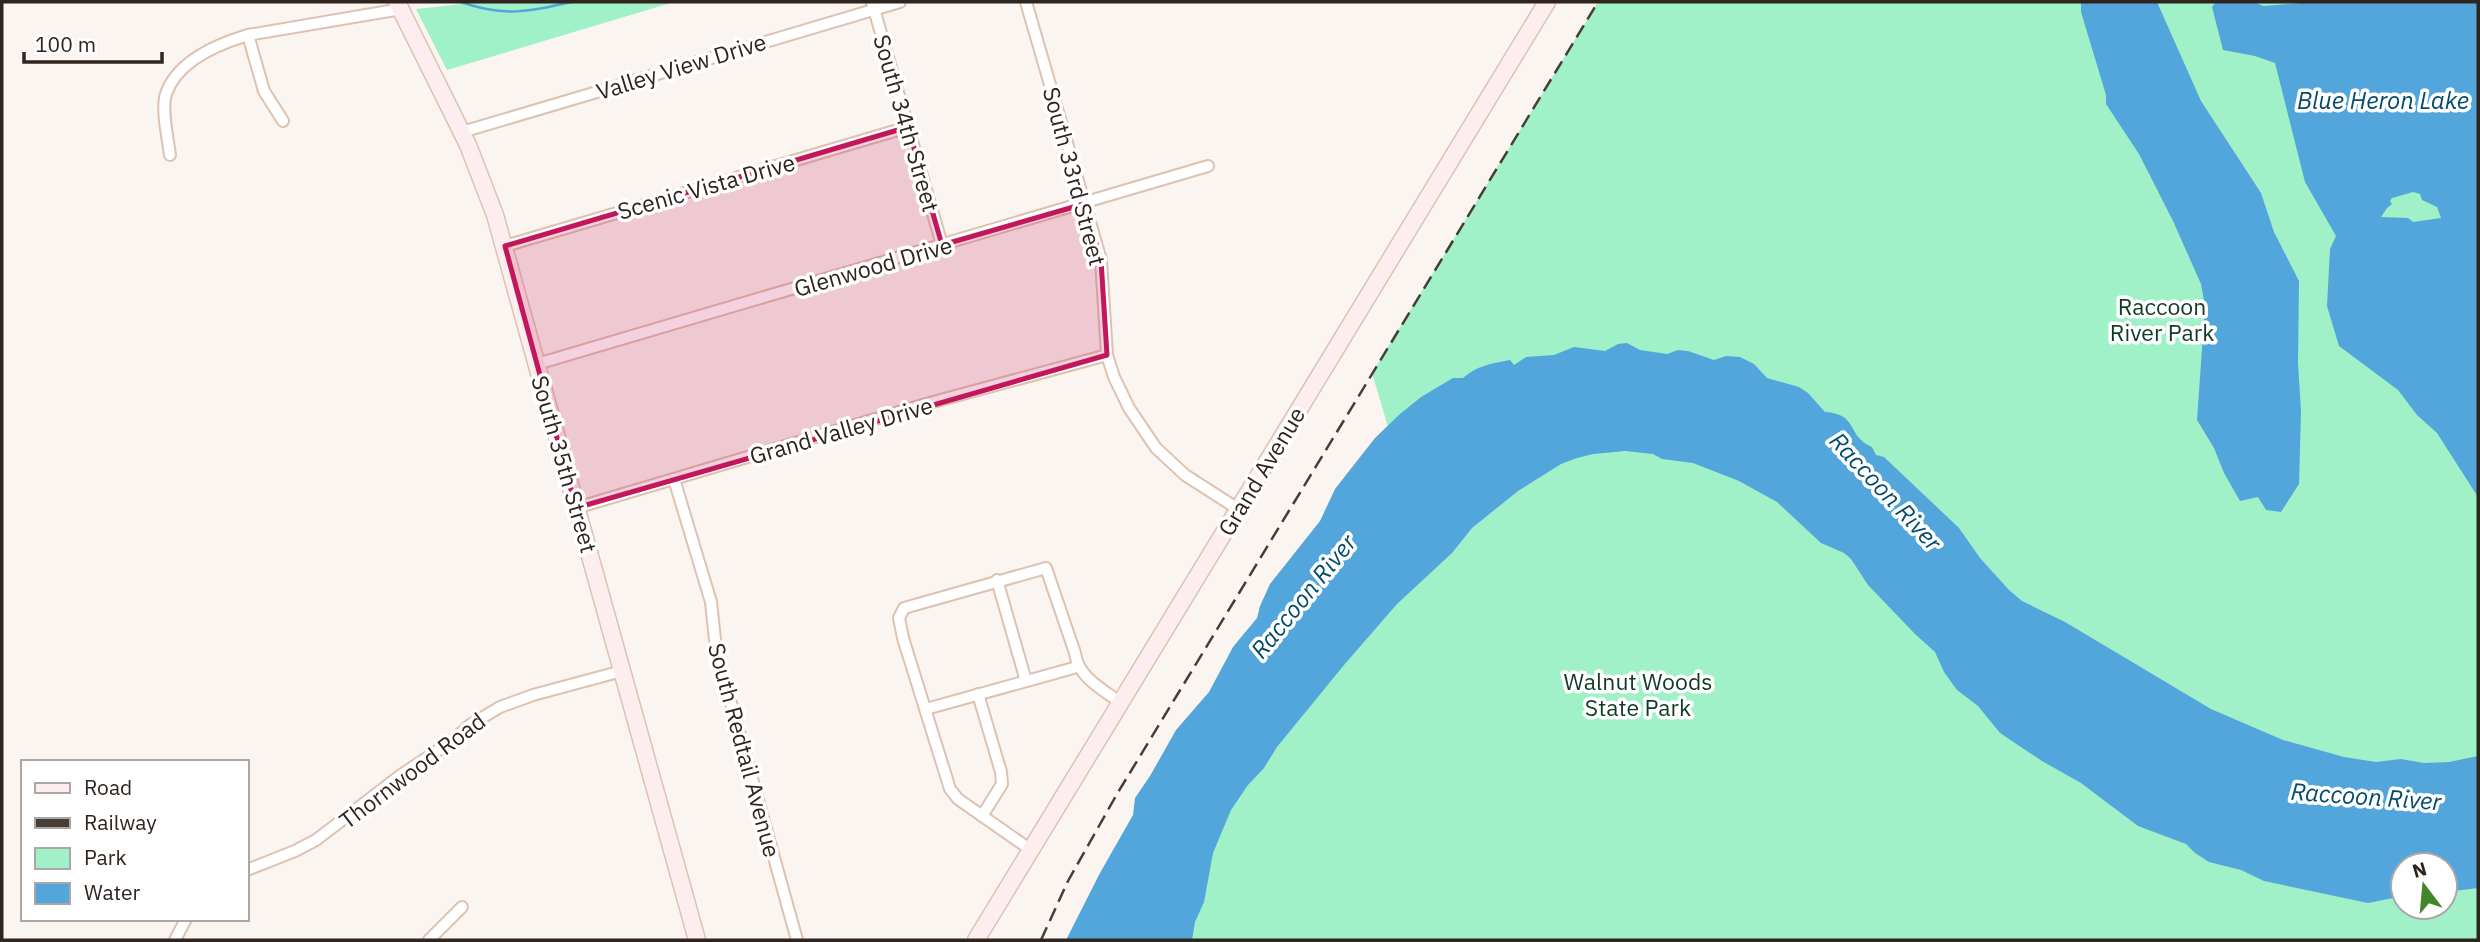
<svg xmlns="http://www.w3.org/2000/svg" width="2480" height="942" viewBox="0 0 2480 942" font-family="'IBM Plex Sans',sans-serif">
<style>
.green{fill:#a0f1c7}
.water{fill:#52a6db;fill-rule:evenodd}
.lines{fill:none;stroke-linecap:round;stroke-linejoin:round}
.stream{stroke:#52a6db;stroke-width:2.5}
.street-casing{stroke:#dec2b1;stroke-width:14}
.secondary-casing{stroke:#dec2b1;stroke-width:19}
.street{stroke:#fff;stroke-width:10}
.secondary{stroke:#fcedee;stroke-width:16}
.rail{stroke:#473d37;stroke-width:2.5;stroke-dasharray:14 7;stroke-linecap:butt}
.marked{fill:#c2185b;fill-opacity:0.2;stroke:#c2185b;stroke-width:5;stroke-linejoin:round}
.labels{text-anchor:middle;dominant-baseline:central;stroke-width:7;stroke-linejoin:round;paint-order:stroke}
.street-label{font-size:23px;fill:#2f241e;stroke:#fff}
.park-label{font-size:23px;fill:#103927;stroke:#fff}
.water-label{font-size:24px;font-style:italic;fill:#044b6e;stroke:#fff}
</style>
<rect width="100%" height="100%" fill="#fbf5f1"/>
<g class="green">
<polygon points="480,2 674,2 447,70 416,9"/>
<polygon points="1598,2 2478,2 2478,810 2154,737 1829,429 1399,464 1372,373"/>
<polygon points="1618,431 1696,433 2403,867 2403,907 2445,907 2445,868 2478,866 2478,940 1150,940 1153,897 1435,531"/>
</g>
<g class="water">
<polygon points="2081,2 2157,2 2201,101 2261,193 2274,232 2299,281 2298,363 2301,411 2299,484 2281,512 2266,510 2258,497 2240,501 2224,473 2214,448 2197,420 2205,306 2201,284 2173,221 2139,154 2106,104 2106,95 2081,12"/>
<path d="M2216 2H2254L2263 6 2314 2H2478V497L2437 433 2417 415 2398 390 2339 346 2327 306 2330 249 2336 236 2305 182 2275 63 2255 56 2223 50 2212 7ZM2413 192 2420 194 2422 200 2437 207 2441 218 2413 222 2408 218 2381 217 2387 208 2392 204 2390 201 2392 198Z"/>
<path d="M1627 343 1640 350 1667 354 1678 350 1688 351 1714 360 1726 356 1740 357 1754 364 1767 378 1799 387 1808 393 1825 412C1859 414 1846 436 1872 447L1876 455 1884 457 1959 528 1980 558 2009 590 2022 601 2065 622 2211 709 2283 740 2344 757 2376 762 2401 759 2424 763 2449 762 2478 756V888L2445 892V865H2403V896L2368 903 2264 881 2241 870 2209 862 2195 853 2186 844 2138 826 2081 783 2042 761 2000 733 1978 706 1957 690 1944 672 1935 652 1915 634 1868 585 1851 559 1844 553 1821 543 1777 502 1739 481 1693 463 1662 459 1653 454 1625 451 1593 454 1577 458 1561 464 1518 491 1472 528 1452 553 1397 604 1344 665 1277 747 1264 768 1248 785 1231 810 1213 853 1204 902 1195 922 1192 940H1066L1100 873 1133 815 1135 798 1150 776 1176 730 1209 692 1233 647 1257 618 1260 606 1270 584 1320 521 1335 489 1375 438 1400 414 1421 397 1453 378H1463C1476 366 1493 363 1510 360L1514 365 1526 357 1554 355 1574 347 1605 351 1618 344Z"/>
</g>
<g class="lines">
<path class="stream" d="M461 2C503 17 529 12 571 2"/>
<defs>
<g id="street">
<polyline points="872,2 942,245"/>
<polyline points="1026,2 1101,260 1107,355 1114,377 1129,408 1156,448 1185,475 1238,509"/>
<polyline points="248,35 264,91 283,121"/>
<polyline points="462,132 900,2"/>
<path d="M170 155C168 139 161 109 166 94 177 61 218 44 248 35L401 9"/>
<polyline points="505,246 908,127"/>
<polyline points="537,364 1208,166"/>
<polyline points="674,479 711,602 716,649 797,940"/>
<polyline points="576,508 926,404 1107,355"/>
<polyline points="997,580 1026,681"/>
<polyline points="978,694 1001,772 1002,784 982,816"/>
<polyline points="926,709 1077,667"/>
<path d="M1031 850 958 799 950 789 903 638 899 618 904 608 1046 568 1075 653C1078 677 1102 689 1121 703"/>
<polyline points="247,870 295,851 316,840 401,775 452,741 470,725 500,707 533,695 622,671"/>
<polyline points="175,940 186,919"/>
<polyline points="429,940 462,907"/>
</g>
<g id="secondary">
<polyline points="397,2 468,145 495,215 697,940"/>
<polyline points="976,940 1547,2"/>
</g>
</defs>
<use href="#street" class="street-casing"/>
<use href="#secondary" class="secondary-casing"/>
<use href="#street" class="street"/>
<use href="#secondary" class="secondary"/>
<polyline class="rail" points="1041,940 1068,881 1117,794 1598,2"/>
</g>
<path class="marked" d="M908 127 942 245 1084 204 1101 260 1107 355 576 508 505 246Z"/>
<g class="labels">
<g class="street-label">
<text transform="translate(681 66) rotate(-17)">Valley View Drive</text>
<text transform="translate(907 123) rotate(74)">South 34th Street</text>
<text transform="translate(1075 176) rotate(75)">South 33rd Street</text>
<text transform="translate(706 186) rotate(-16)">Scenic Vista Drive</text>
<text transform="translate(873 266) rotate(-16)">Glenwood Drive</text>
<text transform="translate(841 430) rotate(-16)">Grand Valley Drive</text>
<text transform="translate(565 464) rotate(74)">South 35th Street</text>
<text transform="translate(1261 471) rotate(-59)">Grand Avenue</text>
<text transform="translate(745 750) rotate(75)">South Redtail Avenue</text>
<text transform="translate(412 770) rotate(-37)">Thornwood Road</text>
</g>
<g class="park-label">
<text x="2162" y="306">Raccoon<tspan x="2162" dy="26">River Park</tspan></text>
<text x="1638" y="681">Walnut Woods<tspan x="1638" dy="26">State Park</tspan></text>
</g>
<g class="water-label">
<text x="2383" y="100">Blue Heron Lake</text>
<text transform="translate(1886 491) rotate(47)">Raccoon River</text>
<text transform="translate(1303 596) rotate(-51)">Raccoon River</text>
<text transform="translate(2366 796) rotate(4)">Raccoon River</text>
</g>
</g>
<rect width="2480" height="942" fill="none" stroke="#2f241e" stroke-width="7"/>
<rect x="21" y="760" width="228" height="161" fill="#ffffff" stroke="#aca7a5" stroke-width="2"/>
<rect x="35" y="783" width="35" height="10" fill="#fcedee" stroke="#aca7a5" stroke-width="2"/>
<text x="84" y="795" font-size="21" fill="#2f241e">Road</text>
<rect x="35" y="818" width="35" height="10" fill="#473d37" stroke="#aca7a5" stroke-width="2"/>
<text x="84" y="830" font-size="21" fill="#2f241e">Railway</text>
<rect x="35" y="848" width="35" height="21" fill="#a0f1c7" stroke="#aca7a5" stroke-width="2"/>
<text x="84" y="865" font-size="21" fill="#2f241e">Park</text>
<rect x="35" y="883" width="35" height="21" fill="#52a6db" stroke="#aca7a5" stroke-width="2"/>
<text x="84" y="900" font-size="21" fill="#2f241e">Water</text>
<g transform="translate(2424 886) rotate(344)"><circle r="33" fill="#ffffff" stroke="#aca7a5" stroke-width="2"/>
<path d="M0-5L12 26L0 18L-12 26Z" fill="#42862b"/>
<text y="-10" font-size="19" font-weight="bold" text-anchor="middle" fill="#2f241e">N</text>
</g>
<path d="M24 52v10h138v-10" fill="none" stroke="#2f241e" stroke-width="3.5"/>
<text x="35" y="52" font-size="21" fill="#2f241e" stroke="#ffffff" stroke-width="5" paint-order="stroke">100 m</text>
</svg>
